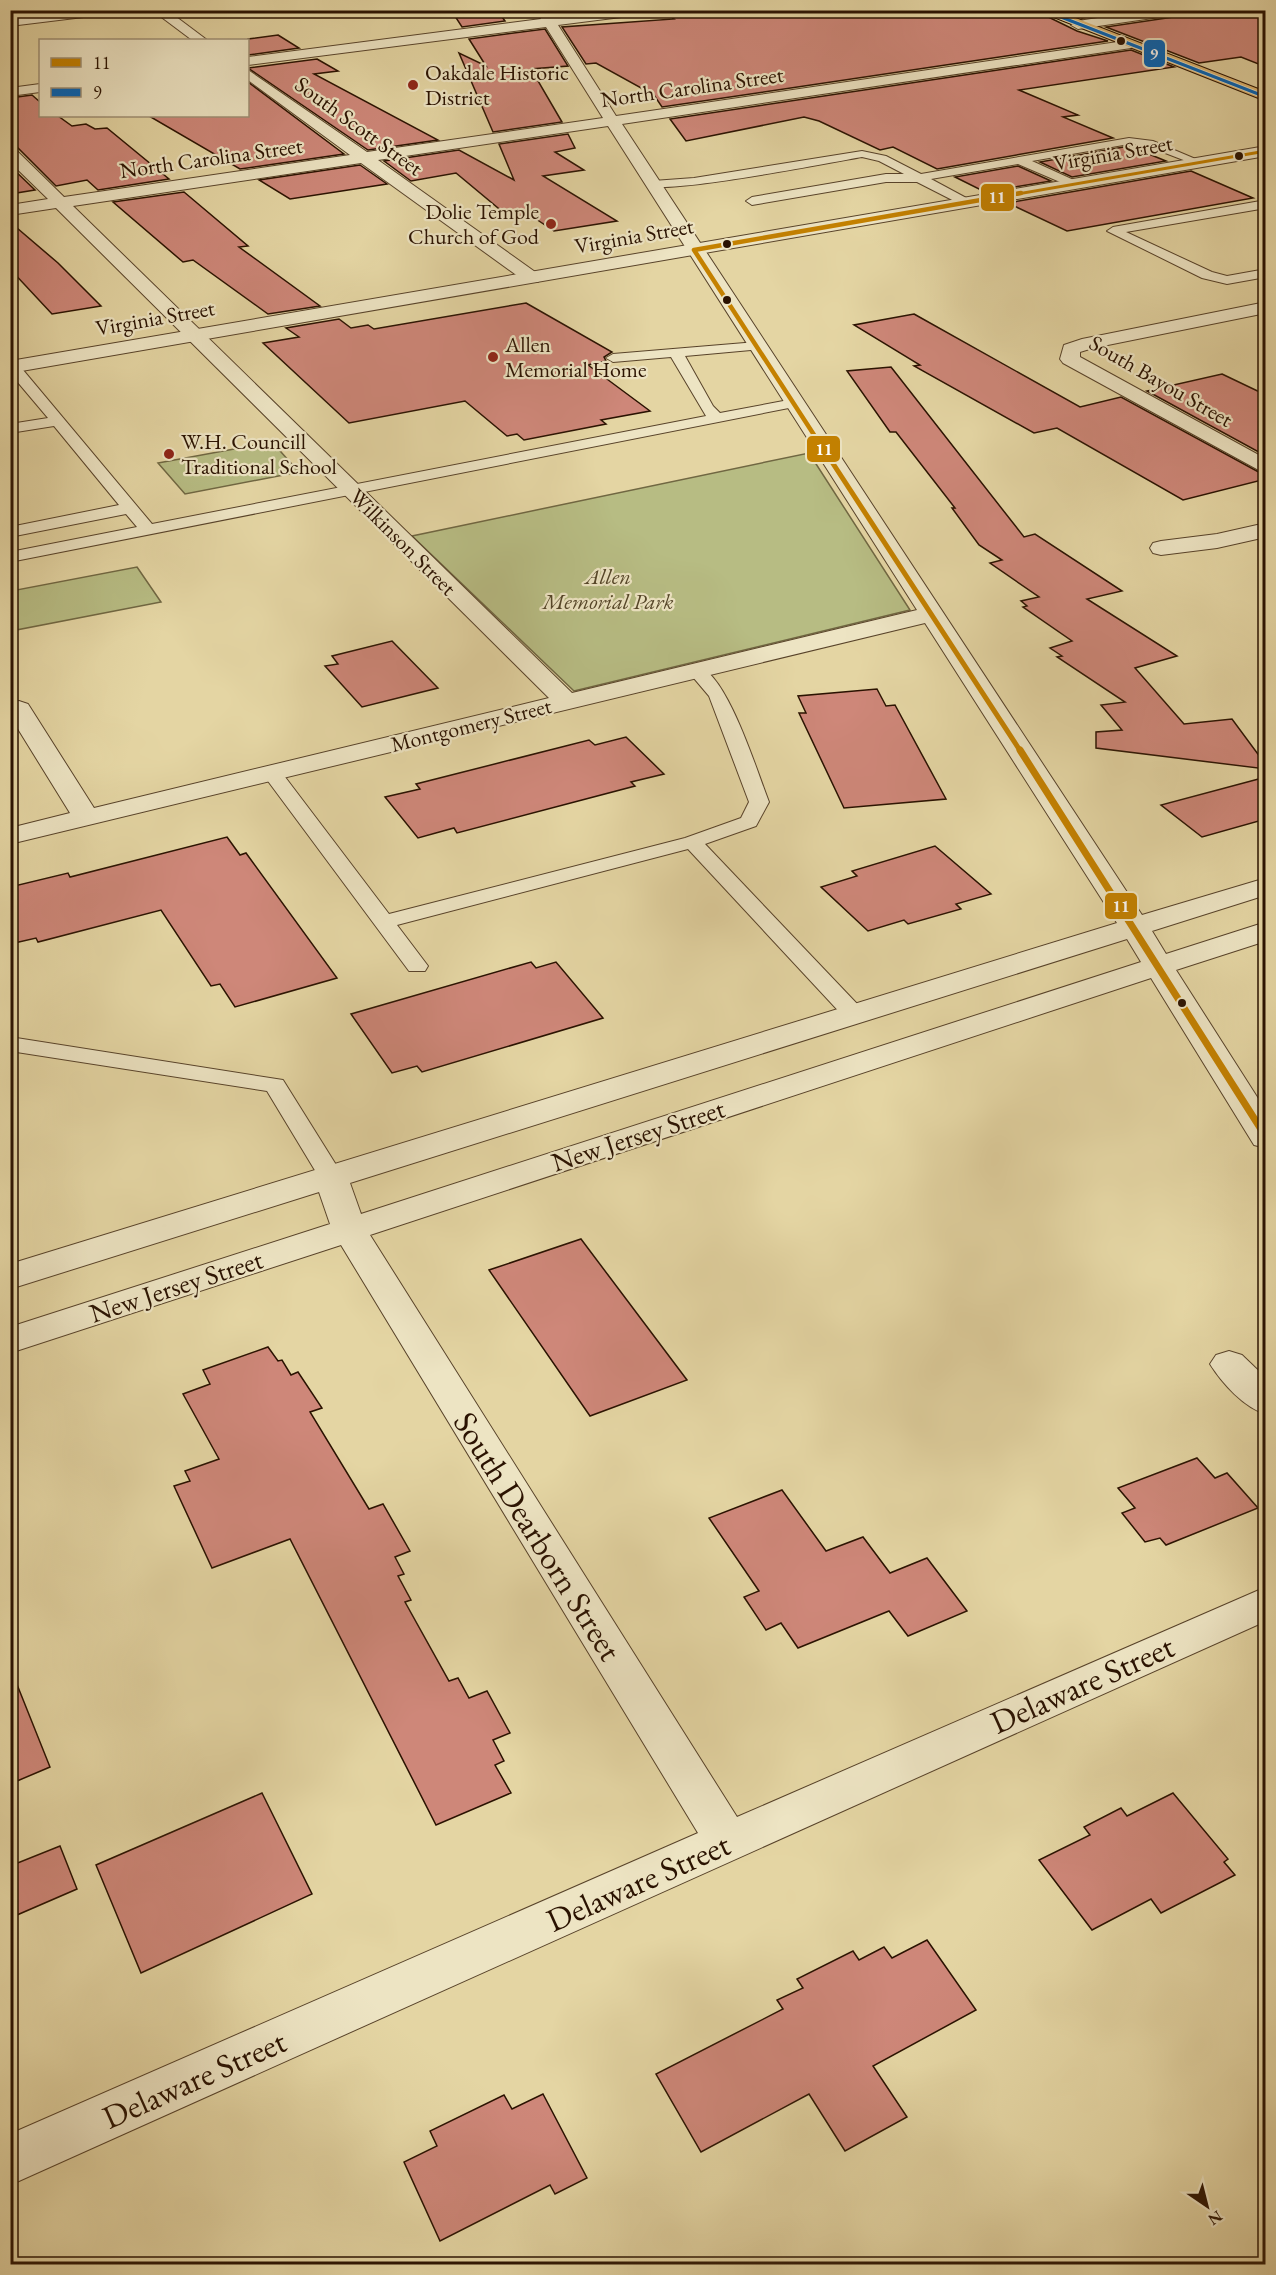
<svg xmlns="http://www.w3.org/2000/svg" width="1276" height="2275" viewBox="0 0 1276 2275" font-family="'EB Garamond',serif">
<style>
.green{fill:#b7bc83;stroke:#706742;stroke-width:1.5}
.building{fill:#ce8779;stroke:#2a1201;stroke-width:1.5}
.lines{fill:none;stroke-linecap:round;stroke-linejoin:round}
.service-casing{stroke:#58432a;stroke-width:2}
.minor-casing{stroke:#58432a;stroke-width:2}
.tertiary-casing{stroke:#58432a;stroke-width:2}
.primary-casing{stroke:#2a1201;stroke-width:2}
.service{fill:#ede4c3;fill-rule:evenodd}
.minor{fill:#ede4c3;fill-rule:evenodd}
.tertiary{fill:#ede4c3;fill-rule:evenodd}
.primary{fill:#e2ba72;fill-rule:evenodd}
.bus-1-far3-casing{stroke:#ede4c3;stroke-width:5}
.bus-1-far2-casing{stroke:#ede4c3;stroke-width:7}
.bus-1-far1-casing{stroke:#ede4c3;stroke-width:8}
.bus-1-casing{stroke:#ede4c3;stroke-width:10}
.bus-2-casing{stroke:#ede4c3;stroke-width:5}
.bus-1-far3{stroke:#c48100;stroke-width:3}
.bus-1-far2{stroke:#c48100;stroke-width:4.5}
.bus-1-far1{stroke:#c48100;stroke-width:5}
.bus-1{stroke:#c48100;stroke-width:7}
.bus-2{stroke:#0065bd;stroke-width:3}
.bus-dot{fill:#2a1201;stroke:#ede4c3;stroke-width:2}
.poi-dot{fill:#8f2418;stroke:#ede4c3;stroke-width:2}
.labels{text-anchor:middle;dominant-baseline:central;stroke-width:4.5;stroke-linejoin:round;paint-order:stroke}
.far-poi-label{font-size:22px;fill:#2a1201;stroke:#ede4c3;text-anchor:start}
.far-street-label{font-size:22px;fill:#2a1201;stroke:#ede4c3}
.far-park-label{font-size:22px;font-style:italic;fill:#544528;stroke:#ede4c3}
.street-label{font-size:27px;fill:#2a1201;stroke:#ede4c3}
.near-street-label{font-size:33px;fill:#2a1201;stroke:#ede4c3}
.line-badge{stroke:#ede4c3;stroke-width:2}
.badge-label{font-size:16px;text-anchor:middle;font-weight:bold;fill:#fff}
</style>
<rect width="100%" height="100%" fill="#e4d5a3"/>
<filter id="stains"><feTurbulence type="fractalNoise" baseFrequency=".00333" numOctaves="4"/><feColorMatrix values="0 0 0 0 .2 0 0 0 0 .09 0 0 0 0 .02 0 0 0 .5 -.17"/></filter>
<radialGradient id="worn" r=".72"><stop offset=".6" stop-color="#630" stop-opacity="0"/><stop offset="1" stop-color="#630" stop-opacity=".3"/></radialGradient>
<g class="green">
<polygon points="272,442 299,472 185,494 158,463"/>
<polygon points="809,453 910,610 574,691 412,536"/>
<polygon points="137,567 161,602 11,631 11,591"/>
</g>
<g class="building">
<polygon points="451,10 497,10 505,21 462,27"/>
<polygon points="729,10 1034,10 1077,31 1108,41 662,107 654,95 596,63 586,64 562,27 674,19 669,15"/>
<polygon points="1062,10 1132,10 1082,18"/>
<polygon points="1188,10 1266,10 1266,67 1241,57 1199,63 1106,27 1180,16"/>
<polygon points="545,29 568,66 531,69 562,122 493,132 459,53 486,66 469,39"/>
<polygon points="278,35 299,48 248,55 248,39"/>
<polygon points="1131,50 1174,67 1019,90 1078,115 1063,117 1113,138 937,169 893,147 880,150 819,121 804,117 686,141 670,119"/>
<polygon points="317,59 338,71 314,74 438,140 368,150 248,68"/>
<polygon points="248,82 344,154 240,169 149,116 248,116"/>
<polygon points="32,95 40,102 40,116 58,116 72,126 86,124 95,129 107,128 169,179 98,190 87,180 56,186 18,148 10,146 10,98"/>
<polygon points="568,134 575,148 555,152 584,170 543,176 617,221 554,231 530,215 510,218 456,173 411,181 384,161 459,150 514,180 499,144"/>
<polygon points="1129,146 1166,161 1072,177 1040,162"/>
<polygon points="360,165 387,184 290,199 259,180"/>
<polygon points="10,166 35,190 10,194"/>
<polygon points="1018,166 1051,181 985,192 955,177"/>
<polygon points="1191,171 1253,198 1067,231 1008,203"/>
<polygon points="184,192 248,246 239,247 320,306 268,314 193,260 183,262 113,202"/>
<polygon points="10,222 58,263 101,306 52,314 10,269"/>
<polygon points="526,303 612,352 604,357 606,361 588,365 650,411 601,420 606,424 524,440 517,434 507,436 465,401 349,423 263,343 299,337 286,328 339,319 351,328 368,325 374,329"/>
<polygon points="914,314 1080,407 1121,397 1266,476 1266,479 1183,500 1057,428 1034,433 914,366 920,365 854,325"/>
<polygon points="891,367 1024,537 1035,534 1122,591 1087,599 1177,656 1135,668 1184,724 1232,719 1266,765 1266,769 1096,748 1096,732 1122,730 1101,705 1125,702 1057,657 1062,656 1050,648 1072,641 1023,607 1027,606 1021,601 1039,597 990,563 1002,560 979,545 952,508 955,508 896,432 890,432 847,371"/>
<polygon points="1222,374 1266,395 1266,456 1147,391"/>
<polygon points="392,641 438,688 362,707 325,666 338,664 332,656"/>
<polygon points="877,689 886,706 895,705 946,799 844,808 799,713 806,713 798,696"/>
<polygon points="626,737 664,774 631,782 635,786 457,833 454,828 418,838 385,797 420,789 416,784 589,740 595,745"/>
<polygon points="1266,777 1266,819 1202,837 1161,805"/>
<polygon points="227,837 240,855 246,853 337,978 235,1007 220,984 211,986 161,910 38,942 36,938 10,944 10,887 68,873 70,877"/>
<polygon points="935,846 991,894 956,904 961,909 908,924 904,920 868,931 821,887 857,876 852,871"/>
<polygon points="531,962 536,968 556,962 603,1018 422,1072 417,1066 392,1073 351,1014"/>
<polygon points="581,1239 687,1380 590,1416 489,1270"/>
<polygon points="268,1347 278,1361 282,1360 291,1375 298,1372 322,1408 310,1412 369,1509 383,1504 410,1551 395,1557 404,1574 398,1576 411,1600 405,1602 449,1681 458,1678 469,1698 487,1691 510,1733 493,1740 504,1761 495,1765 511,1793 436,1825 290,1539 212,1568 174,1486 190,1481 185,1471 219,1459 183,1394 210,1384 203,1370"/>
<polygon points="1197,1458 1215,1478 1227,1473 1258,1508 1166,1545 1160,1538 1145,1542 1122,1513 1135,1508 1118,1488"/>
<polygon points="782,1490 826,1551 863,1537 890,1573 927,1558 967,1611 908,1636 889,1611 798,1648 781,1623 766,1630 744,1597 759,1591 709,1518"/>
<polygon points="12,1672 50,1767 10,1784 10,1673"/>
<polygon points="262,1793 312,1894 141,1973 96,1865"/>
<polygon points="1173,1793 1228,1859 1224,1862 1235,1875 1161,1913 1151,1899 1092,1930 1039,1860 1090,1835 1084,1827 1121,1808 1127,1816"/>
<polygon points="60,1846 77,1889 10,1918 10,1866"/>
<polygon points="927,1940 976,2010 873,2066 907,2117 845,2151 809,2094 701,2152 656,2074 783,2009 777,2000 803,1988 797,1979 853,1951 859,1960 884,1947 892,1958"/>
<polygon points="543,2094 587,2178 555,2194 550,2185 440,2241 404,2162 437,2146 430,2131 504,2095 512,2109"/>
</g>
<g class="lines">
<defs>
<g id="service">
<path d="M1129 138 1153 141 1205 163 1199 166 1147 146 1129 144 1032 161 1078 182 1080 184 1074 188 1018 164 931 179 970 200V206L966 207 917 182H886L752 205 746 201 752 197 886 174H904L879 161 862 157C834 162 660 196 647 185L653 181 694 178 862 151 886 156 921 174Z"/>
<polygon points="1266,200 1266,208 1126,232 1212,272 1227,276 1266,269 1266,277 1227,284 1202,278 1107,231 1113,227"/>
<polygon points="757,342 764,346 762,349 685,356 713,406 720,413 794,399 799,400 801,403 799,406 10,562 10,552 137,527 126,514 10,537 10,527 119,505 54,426 10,433 10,424 48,418 10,373 10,363 18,364 152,524 706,416 671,357 613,362 606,358 613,354"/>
<path d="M696 665C727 672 757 772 769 802L756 826 705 844 861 1008 864 1013 861 1018H845L688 849 397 925 428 966 425 971H409L262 773 265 769H279L389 914 685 838 741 818 749 802 709 696 687 670Z"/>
<polygon points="10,1037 283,1080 343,1176 340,1182 331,1184 322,1182 267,1091 10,1051"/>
</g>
<g id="minor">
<polygon points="72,10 114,10 108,14 10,26 10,18"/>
<polygon points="152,10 167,10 207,40 192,40"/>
<path d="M536 10H549L554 18 610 10H651L645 14 558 25 616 116 1131 40 1138 44 1131 48 622 124 1142 915 1266 878V895L1152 931 1166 954 1266 922V941L1176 970 1266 1111V1148L1254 1145 1151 978 370 1235 737 1817 1266 1587V1621L10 2185V2134L698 1833 341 1245 10 1353V1327L330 1224 319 1192 10 1289V1264L1117 923 925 623 10 844V828L70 813 10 716V703L19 701 28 704 94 808 549 698 56 208 10 215V205L48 199 10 162V148L16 150 64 197 350 155 248 80V70L367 152 603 118 546 27 248 65V57L541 19ZM608 126 917 610 572 693 73 206 361 163 526 282H538L541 278 538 274 378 160ZM1127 939 1141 962 361 1214 350 1183Z"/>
<polygon points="1150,10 1186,10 1180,14 1078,29 1071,25 1078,21"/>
<polygon points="40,84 40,92 10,96 10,88"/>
<polygon points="1266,302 1266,313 1093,348 1080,352 1080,357 1266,459 1266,474 1063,363 1060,359 1064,345 1082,339"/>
<polygon points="1266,523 1266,537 1217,548 1161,555 1153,553 1150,548 1153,543 1161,541 1217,534"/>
<path d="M1229 1351 1242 1355 1266 1378V1414C1244 1408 1222 1383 1210 1364L1216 1355Z"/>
</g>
<polygon id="tertiary" points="1266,146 1266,156 10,373 10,361"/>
<polygon id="primary" points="1036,10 1055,10 1266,92 1266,101"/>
</defs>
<use href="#service" class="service-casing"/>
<use href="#minor" class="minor-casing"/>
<use href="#tertiary" class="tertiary-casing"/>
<use href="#primary" class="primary-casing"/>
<use href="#service" class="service"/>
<use href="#minor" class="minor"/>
<use href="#tertiary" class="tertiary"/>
<use href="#primary" class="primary"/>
<defs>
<polyline id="bus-1-far3" points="1012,195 1266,151"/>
<polyline id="bus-1-far2" points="818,441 694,250 1021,193"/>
<polyline id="bus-1-far1" points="817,439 1021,752"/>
<polyline id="bus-1" points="1020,750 1266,1137"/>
<polyline id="bus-2" points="1043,10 1266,97"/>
</defs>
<use href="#bus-1-far3" class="bus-1-far3-casing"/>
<use href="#bus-1-far2" class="bus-1-far2-casing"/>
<use href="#bus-1-far1" class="bus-1-far1-casing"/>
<use href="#bus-1" class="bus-1-casing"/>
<use href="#bus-2" class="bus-2-casing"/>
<use href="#bus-1-far3" class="bus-1-far3"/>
<use href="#bus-1-far2" class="bus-1-far2"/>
<use href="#bus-1-far1" class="bus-1-far1"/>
<use href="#bus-1" class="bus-1"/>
<use href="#bus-2" class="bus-2"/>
</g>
<g class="bus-dot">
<circle cx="1121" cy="41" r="5"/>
<circle cx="1239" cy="156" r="5"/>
<circle cx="727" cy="244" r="5"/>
<circle cx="727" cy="300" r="5"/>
<circle cx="1182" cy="1003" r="5"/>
</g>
<g class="poi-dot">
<circle cx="413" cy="85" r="6"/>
<circle cx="551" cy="224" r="6"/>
<circle cx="493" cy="357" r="6"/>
<circle cx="169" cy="454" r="6"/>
</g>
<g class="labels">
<g class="far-poi-label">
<text x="425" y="72">Oakdale Historic<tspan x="425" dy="25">District</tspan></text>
<text x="539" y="211" text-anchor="end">Dolie Temple<tspan x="539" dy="25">Church of God</tspan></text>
<text x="505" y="344">Allen<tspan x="505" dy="25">Memorial Home</tspan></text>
<text x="181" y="441">W.H. Councill<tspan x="181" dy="25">Traditional School</tspan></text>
</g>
<g class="far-street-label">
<text transform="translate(692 87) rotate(-8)">North Carolina Street</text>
<text transform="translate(359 126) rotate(36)">South Scott Street</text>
<text transform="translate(1113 153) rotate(-10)">Virginia Street</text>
<text transform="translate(211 158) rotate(-8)">North Carolina Street</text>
<text transform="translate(634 236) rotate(-10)">Virginia Street</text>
<text transform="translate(155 318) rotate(-10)">Virginia Street</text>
<text transform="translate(1161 381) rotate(30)">South Bayou Street</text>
<text transform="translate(403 542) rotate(45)">Wilkinson Street</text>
<text transform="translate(471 725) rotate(-14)">Montgomery Street</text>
</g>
<g class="far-park-label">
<text x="608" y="576">Allen<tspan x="608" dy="25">Memorial Park</tspan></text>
</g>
<g class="street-label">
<text transform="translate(638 1135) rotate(-18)">New Jersey Street</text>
<text transform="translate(176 1286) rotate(-18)">New Jersey Street</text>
</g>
<g class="near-street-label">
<text transform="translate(538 1536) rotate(58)">South Dearborn Street</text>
<text transform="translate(1082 1684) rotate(-24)">Delaware Street</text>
<text transform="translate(638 1882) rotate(-24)">Delaware Street</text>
<text transform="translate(194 2079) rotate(-24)">Delaware Street</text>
</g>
</g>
<g class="line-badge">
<rect x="1143" y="39" width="23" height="29" rx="6" fill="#0065bd"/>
<rect x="980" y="183" width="35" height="29" rx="6" fill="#c48100"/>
<rect x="806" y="435" width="35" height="28" rx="6" fill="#c48100"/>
<rect x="1104" y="892" width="34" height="28" rx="6" fill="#c48100"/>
</g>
<g class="badge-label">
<text x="1154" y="59">9</text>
<text x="997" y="203">11</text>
<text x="824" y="455">11</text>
<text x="1121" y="912">11</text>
</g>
<rect width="1276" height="2275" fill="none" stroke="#e4d5a3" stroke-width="36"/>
<rect x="12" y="12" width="1252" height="2251" fill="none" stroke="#2a1201" stroke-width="3"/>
<rect x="18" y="18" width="1240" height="2239" fill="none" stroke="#2a1201" stroke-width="1.5"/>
<rect x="39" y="39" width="210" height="78" fill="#ede4c3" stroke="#9f9075" stroke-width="1.5"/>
<rect x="51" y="58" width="30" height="9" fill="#c48100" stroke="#9f9075" stroke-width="1.5"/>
<text x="93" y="69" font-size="18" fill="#2a1201">11</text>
<rect x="51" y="88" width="30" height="9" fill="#0065bd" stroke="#9f9075" stroke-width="1.5"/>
<text x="93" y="99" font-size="18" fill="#2a1201">9</text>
<g transform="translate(1207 2206) rotate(145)" stroke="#ede4c3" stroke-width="4.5" paint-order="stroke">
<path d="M0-4.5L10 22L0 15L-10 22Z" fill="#2a1201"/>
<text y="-9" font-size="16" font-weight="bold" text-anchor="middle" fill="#2a1201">N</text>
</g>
<rect width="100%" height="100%" filter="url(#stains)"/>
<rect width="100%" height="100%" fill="url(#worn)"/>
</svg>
